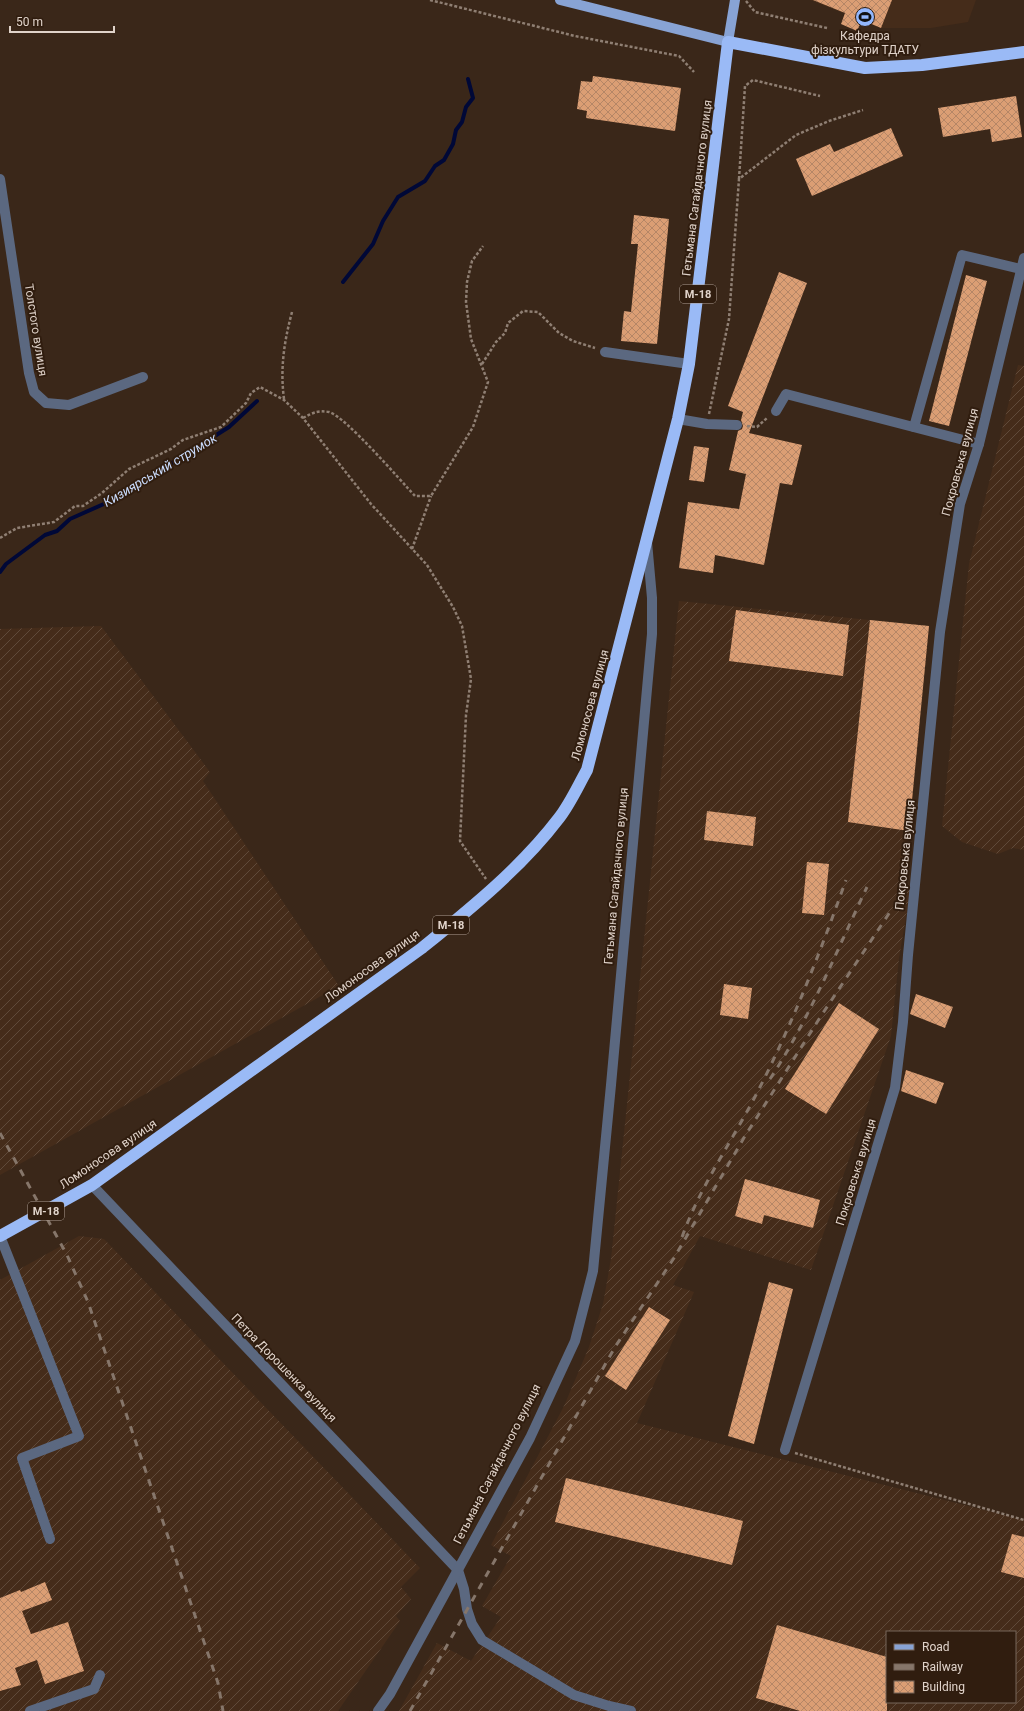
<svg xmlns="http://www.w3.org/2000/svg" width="1024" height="1711" viewBox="0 0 1024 1711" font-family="Roboto,sans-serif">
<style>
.built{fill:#452c1a}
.industrial{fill:url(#industrial-furrows);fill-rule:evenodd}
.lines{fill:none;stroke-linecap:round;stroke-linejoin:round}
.stream{stroke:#000837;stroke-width:4}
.building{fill:url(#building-cross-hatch)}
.path{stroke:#8f7f73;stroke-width:2.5;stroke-dasharray:3 2;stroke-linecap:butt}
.minor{stroke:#5b6880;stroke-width:10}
.major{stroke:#88a3d4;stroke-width:10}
.highway{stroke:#9abaf6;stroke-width:12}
.rail{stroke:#86766a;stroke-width:3;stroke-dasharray:7 7;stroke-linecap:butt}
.labels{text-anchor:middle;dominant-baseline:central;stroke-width:4;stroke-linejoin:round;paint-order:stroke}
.shield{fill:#301d0f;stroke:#ab9c92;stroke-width:1}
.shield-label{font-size:11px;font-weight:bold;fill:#e0d3ca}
.poi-label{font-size:12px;fill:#e0d3ca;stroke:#301d0f}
.street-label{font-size:12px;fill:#e0d3ca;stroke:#301d0f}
.water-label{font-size:13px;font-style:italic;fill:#ccdeff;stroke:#301d0f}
</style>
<defs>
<pattern id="industrial-furrows" width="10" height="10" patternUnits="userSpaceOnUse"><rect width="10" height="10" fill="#452c1a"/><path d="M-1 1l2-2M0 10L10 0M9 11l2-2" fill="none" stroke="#604a3a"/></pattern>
<pattern id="building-cross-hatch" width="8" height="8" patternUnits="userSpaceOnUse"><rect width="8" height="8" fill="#db9e74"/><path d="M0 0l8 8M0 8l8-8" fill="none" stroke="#b58666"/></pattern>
</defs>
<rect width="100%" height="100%" fill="#3a2719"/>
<polygon class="built" points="810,0 976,0 968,22 931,28 881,28"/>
<g class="industrial">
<polygon points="1018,365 1024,366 1024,850 1013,848 998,854 962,842 942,826 969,564"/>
<path d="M679 601 929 626 904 880 911 887 899 958 891 1036 811 1270 700 1236 673 1285 694 1292 637 1423 1024 1520V1711H399L437 1643 471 1661 501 1617 482 1606 511 1556 491 1545 564 1406 589 1347 603 1304 611 1259ZM887 1632H1015V1702H887Z"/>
<polygon points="101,626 210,772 203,781 339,986 0,1175 0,629"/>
<polygon points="79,1236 104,1239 420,1568 401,1587 411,1599 396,1616 400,1621 338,1711 0,1711 0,1280"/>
</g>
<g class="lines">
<g class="stream">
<polyline points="343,282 373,244 383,221 398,197 425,181 435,166 444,160 453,144 456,130 462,122 466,107 473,98 468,79"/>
<polyline points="0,572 6,564 45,535 57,531 70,519 115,499 229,427 257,401"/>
</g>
</g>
<g class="building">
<polygon points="813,0 892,0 881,28 862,20 857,31 841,24 845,13"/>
<polygon points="593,76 681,88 675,131 586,118 587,111 577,109 581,81 592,82"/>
<polygon points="1016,96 1022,137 992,142 990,129 943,137 938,108"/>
<polygon points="891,128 903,156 812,196 796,159 830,144 834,152"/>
<polygon points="634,215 669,219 657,344 621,341 624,311 631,312 638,244 631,244"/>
<polygon points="779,272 807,283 749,433 802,445 792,485 780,483 764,565 715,555 713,573 679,568 688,502 739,509 746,474 729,470 738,431 742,429 743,426 741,420 743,412 728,406"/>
<polygon points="966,275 987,281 949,426 929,421"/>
<polygon points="694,446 709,448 704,482 689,480"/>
<polygon points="736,610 849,625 843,676 729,661"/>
<polygon points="870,620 929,626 909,831 848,822"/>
<polygon points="707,811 756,817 753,846 704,840"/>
<polygon points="807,862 829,864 824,915 802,913"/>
<polygon points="724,984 752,988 748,1019 720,1015"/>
<polygon points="916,994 953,1007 945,1028 910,1014"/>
<polygon points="839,1003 879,1029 826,1114 785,1089"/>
<polygon points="906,1070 944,1083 936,1104 901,1091"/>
<polygon points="745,1179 820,1200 813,1228 764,1215 762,1224 735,1216"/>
<polygon points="769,1282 793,1289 754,1444 728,1436"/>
<polygon points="649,1307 670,1320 626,1390 605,1376"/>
<polygon points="566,1478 743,1521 732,1565 555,1522"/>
<polygon points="1012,1534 1024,1537 1024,1578 1001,1572"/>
<polygon points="45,1582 52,1600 22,1611 31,1634 68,1622 84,1671 45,1684 37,1660 15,1668 21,1685 0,1691 0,1598 20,1590 21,1592"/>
<polygon points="777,1625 887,1657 887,1711 800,1711 756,1698"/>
</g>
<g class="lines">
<g class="path">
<polyline points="430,0 575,36 679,56 694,72"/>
<polyline points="746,1 755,12 827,28"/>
<polyline points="739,179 745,86 753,80 820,96"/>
<polyline points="482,364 496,342 505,333 508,323 523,311 538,312 559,333 573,341 595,348"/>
<path d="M284 399C280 369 284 342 292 312"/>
<polyline points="709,414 729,319 739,179 796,135 829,121 863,110"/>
<path d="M303 418C312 413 318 410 329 412 345 416 400 480 415 496H431L473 427 488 382 471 339 466 302 467 282 472 261 483 246"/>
<polyline points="747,426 757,427 767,418"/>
<polyline points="0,538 17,528 54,522 75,506 83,506 102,493 129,469 171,449 183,440 221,427 246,403 251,393 260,387 284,400 303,418 371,504 427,565 453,607 462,626 471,679 466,715 460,841 486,879"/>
<polyline points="412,549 431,496"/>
<polyline points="795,1453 1024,1520"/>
</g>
<g class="minor">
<polyline points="0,179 29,373 34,392 46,403 69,405 143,377"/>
<polyline points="605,352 689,364"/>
<polyline points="776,411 786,394 979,444"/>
<polyline points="678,419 707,424 737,425"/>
<polyline points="914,427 962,255 1021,269"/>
<polyline points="92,1185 458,1570 464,1589 467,1609 472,1624 482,1640 574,1695 609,1706 631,1711"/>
<polyline points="0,1236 79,1436 22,1458 50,1539"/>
<polyline points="785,1450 895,1088 903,1022 908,955 940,632 960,504 979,444 1024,258"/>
<polyline points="30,1711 94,1689 100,1675"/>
<polyline points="378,1711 390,1694 530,1438 575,1341 593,1271 611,1085 652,634 652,598 647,542"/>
</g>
<polyline class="major" points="560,0 728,42 735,0"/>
<path class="highway" d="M0 1236 92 1185 422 948C470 909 521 868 559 818 570 804 578 786 587 770L678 419 689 364 728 42 865 68 922 65 1024 52"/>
<g class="rail">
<path d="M770 1079C810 1018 836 952 867 887"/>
<polyline points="0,1133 67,1255 88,1302 218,1683 223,1711"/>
<path d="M682 1237C701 1184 735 1137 760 1087 794 1020 821 950 846 880"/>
<polyline points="410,1711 615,1347 674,1258 745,1136 821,1016 892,909"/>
</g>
</g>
<defs>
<symbol id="stadium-disc" viewBox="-11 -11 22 22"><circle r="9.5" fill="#92b7fd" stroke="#301d0f"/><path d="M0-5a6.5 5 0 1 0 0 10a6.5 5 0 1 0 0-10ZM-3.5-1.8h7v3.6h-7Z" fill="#111"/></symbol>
</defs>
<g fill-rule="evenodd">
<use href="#stadium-disc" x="854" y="6" width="22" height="22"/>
</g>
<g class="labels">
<g class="shield">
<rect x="680" y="285" width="36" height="18" rx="3"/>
<rect x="433" y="916" width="36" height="18" rx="3"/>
<rect x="28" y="1202" width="36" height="18" rx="3"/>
</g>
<g class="shield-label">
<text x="698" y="294">М-18</text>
<text x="451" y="925">М-18</text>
<text x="46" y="1211">М-18</text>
</g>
<g class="poi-label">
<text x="865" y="36">Кафедра<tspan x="865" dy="14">фізкультури ТДАТУ</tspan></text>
</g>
<g class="street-label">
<text transform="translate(697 188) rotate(-83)">Гетьмана Сагайдачного вулиця</text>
<text transform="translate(36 330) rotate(81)">Толстого вулиця</text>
<text transform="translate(960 462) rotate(-75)">Покровська вулиця</text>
<text transform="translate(590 705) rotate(-75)">Ломоносова вулиця</text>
<text transform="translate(905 855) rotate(-84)">Покровська вулиця</text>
<text transform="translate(616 876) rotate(-85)">Гетьмана Сагайдачного вулиця</text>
<text transform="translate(372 966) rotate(-36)">Ломоносова вулиця</text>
<text transform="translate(108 1154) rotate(-34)">Ломоносова вулиця</text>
<text transform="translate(856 1172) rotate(-73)">Покровська вулиця</text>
<text transform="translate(284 1368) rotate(46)">Петра Дорошенка вулиця</text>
<text transform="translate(497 1464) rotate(-63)">Гетьмана Сагайдачного вулиця</text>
</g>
<g class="water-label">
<text transform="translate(160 470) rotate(-31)">Кизиярський струмок</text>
</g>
</g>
<rect x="886" y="1631" width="130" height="72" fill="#301d0f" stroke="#76665a"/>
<rect x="894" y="1644" width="20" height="6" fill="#88a3d4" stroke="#76665a"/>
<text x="922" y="1651" font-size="12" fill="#e0d3ca">Road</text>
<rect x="894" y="1664" width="20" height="6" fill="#86766a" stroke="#76665a"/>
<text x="922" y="1671" font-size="12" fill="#e0d3ca">Railway</text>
<rect x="894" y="1681" width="20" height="12" fill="url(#building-cross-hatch)" stroke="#76665a"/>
<text x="922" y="1691" font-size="12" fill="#e0d3ca">Building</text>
<path d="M10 26v6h104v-6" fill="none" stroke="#e0d3ca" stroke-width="2"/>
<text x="16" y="26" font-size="12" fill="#e0d3ca" stroke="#301d0f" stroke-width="3" paint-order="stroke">50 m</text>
</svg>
